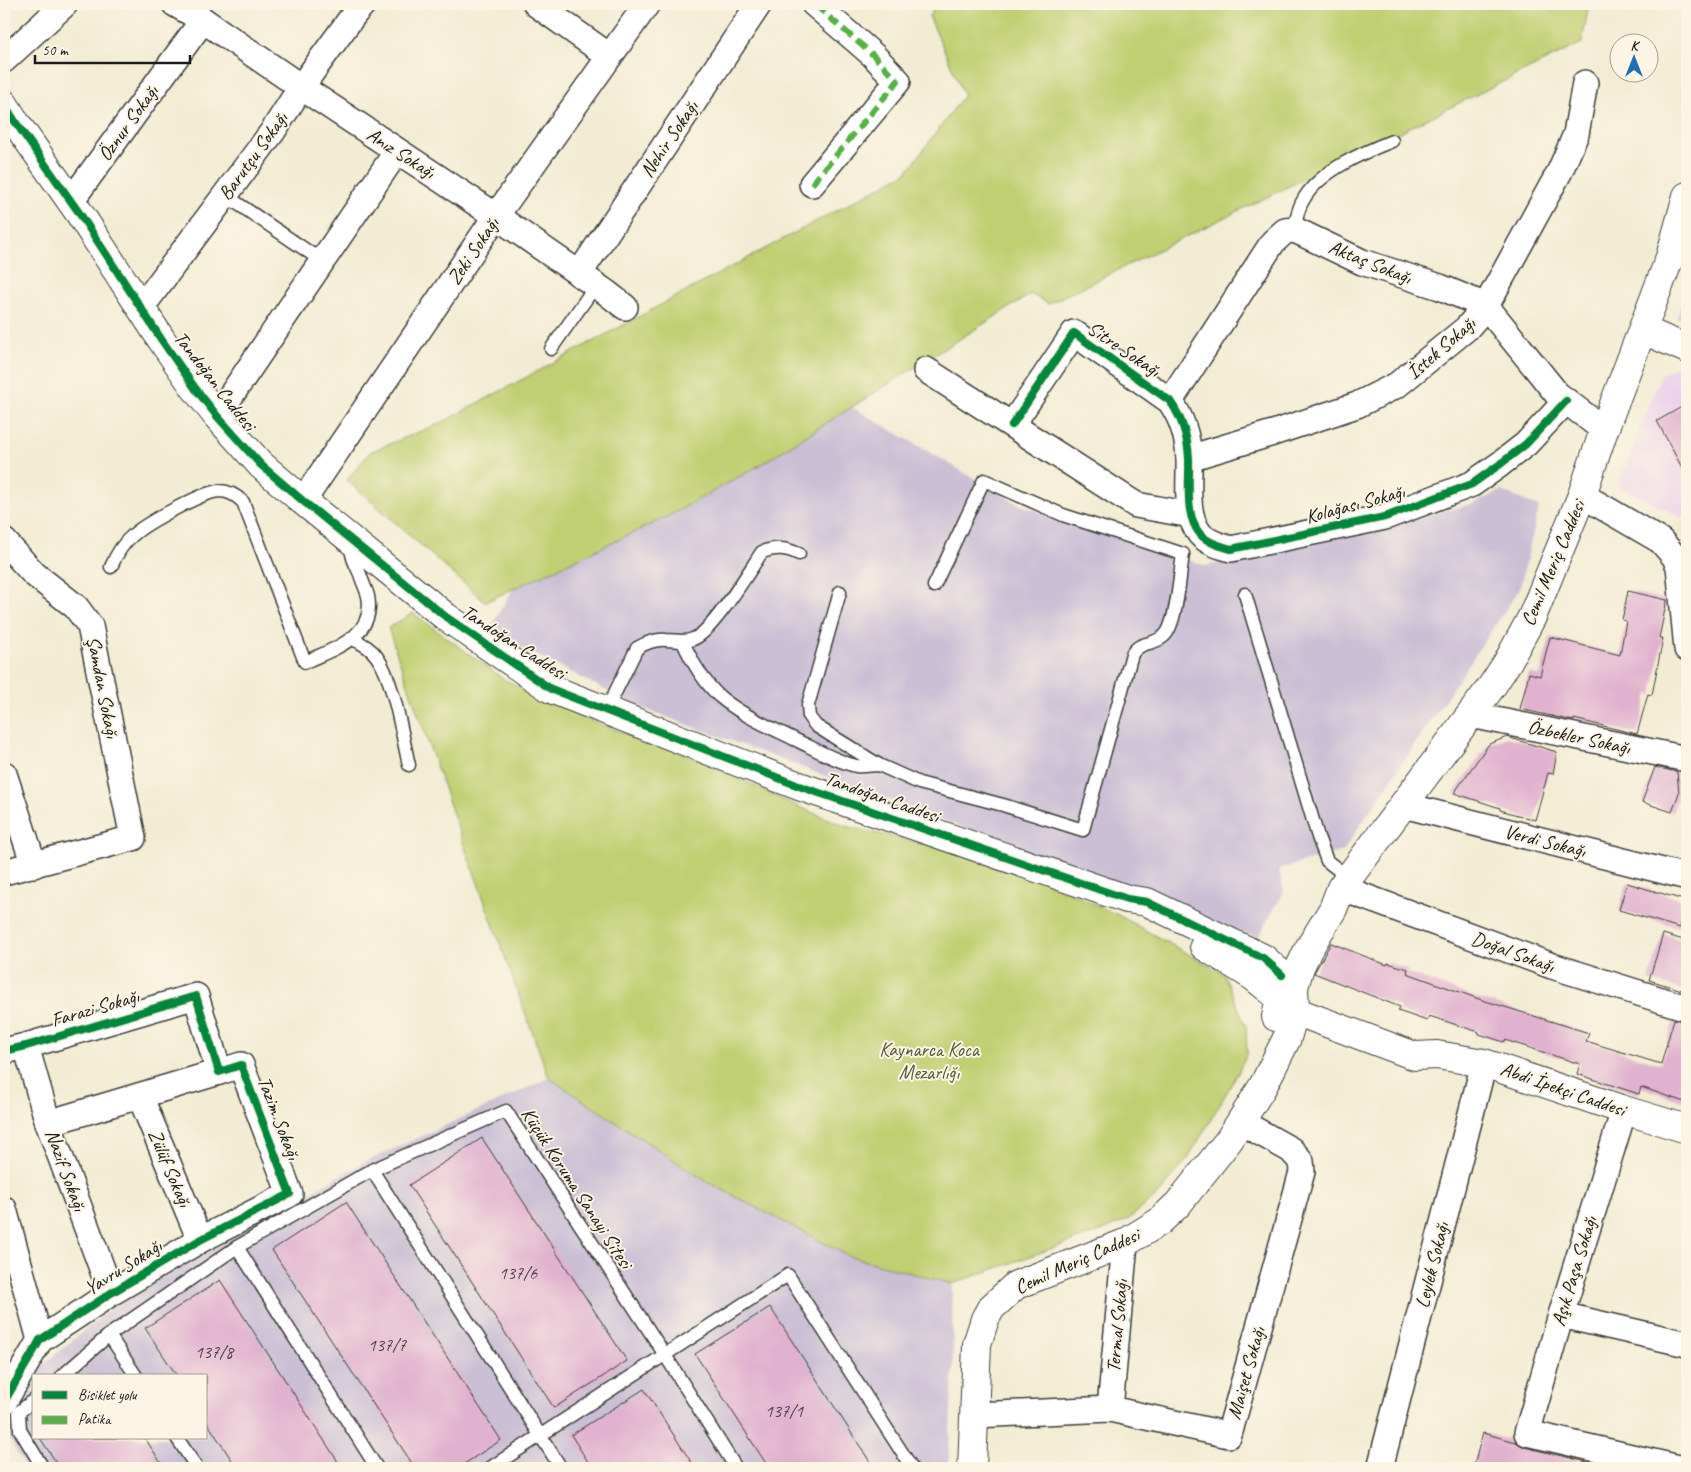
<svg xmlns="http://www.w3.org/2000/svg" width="1691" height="1472" viewBox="0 0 1691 1472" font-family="Caveat,sans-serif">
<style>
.built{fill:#ecd1ea}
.industrial{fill:#cbbfd5;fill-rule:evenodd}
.green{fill:#bfcf71;stroke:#6e7646}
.building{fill:#e1b2cf}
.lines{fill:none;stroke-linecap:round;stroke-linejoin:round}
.service-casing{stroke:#3c3b38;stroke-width:15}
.minor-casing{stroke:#3c3b38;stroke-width:28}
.tertiary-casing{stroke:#3c3b38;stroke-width:30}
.secondary-casing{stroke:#3c3b38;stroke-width:30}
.service{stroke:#fff;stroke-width:12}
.minor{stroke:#fff;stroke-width:25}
.tertiary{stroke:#fff;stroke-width:28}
.secondary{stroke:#fff;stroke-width:28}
.quiet{stroke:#55b145;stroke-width:6;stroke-dasharray:12 6;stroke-linecap:butt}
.cycleway-casing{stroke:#fcf5e5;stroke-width:11}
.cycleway{stroke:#00873e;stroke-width:8}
.labels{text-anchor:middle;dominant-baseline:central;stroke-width:4;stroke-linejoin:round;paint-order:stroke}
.number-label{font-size:18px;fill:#4d4249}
.street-label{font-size:20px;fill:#1c1c1c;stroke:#fcf5e5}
.park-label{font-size:20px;fill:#555b3a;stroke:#fcf5e5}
</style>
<rect width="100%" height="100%" fill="#fcf5e5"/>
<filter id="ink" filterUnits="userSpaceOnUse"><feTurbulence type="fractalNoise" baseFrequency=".02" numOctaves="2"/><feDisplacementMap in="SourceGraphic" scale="10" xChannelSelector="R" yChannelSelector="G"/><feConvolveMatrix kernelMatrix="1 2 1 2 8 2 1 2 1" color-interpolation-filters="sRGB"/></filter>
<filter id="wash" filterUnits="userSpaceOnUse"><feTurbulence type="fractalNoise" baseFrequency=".0096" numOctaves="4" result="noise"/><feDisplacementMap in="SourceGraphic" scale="20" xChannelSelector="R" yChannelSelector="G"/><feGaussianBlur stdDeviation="1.12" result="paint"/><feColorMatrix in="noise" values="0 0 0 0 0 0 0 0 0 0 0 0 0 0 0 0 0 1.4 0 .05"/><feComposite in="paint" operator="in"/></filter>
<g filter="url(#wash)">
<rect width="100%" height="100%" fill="#f3ecd4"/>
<polygon class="built" points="1687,359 1687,518 1686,519 1618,486 1661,375"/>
<g class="industrial">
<polygon points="1687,291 1687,322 1677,317"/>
<polygon points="850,406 1020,505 1206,566 1472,504 1501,491 1539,507 1520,588 1343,851 1279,869 1284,891 1258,938 635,705 489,631 515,585 692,504"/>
<path d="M549 1078 704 1180 851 1257 952 1284 953 1371 948 1468H26L4 1430V1423L12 1407 35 1372 110 1308 352 1168ZM34 1376H206V1438H34Z"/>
</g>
<g class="green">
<polygon points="932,4 1589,4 1582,43 1048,304 1031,294 760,465 669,516 485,602 347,480 370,452 443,422 906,173 964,95 929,16 935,8"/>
<polygon points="413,613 502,678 546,701 602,725 707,762 792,804 845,826 910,841 966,850 1026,872 1118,915 1224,974 1246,1027 1247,1053 1238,1073 1189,1157 1161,1192 1129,1219 1107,1229 952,1284 851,1257 704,1180 549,1078 460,834 388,628"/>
</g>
<g id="blocks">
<g class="building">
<polygon points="1687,404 1687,477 1657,421"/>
<polygon points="1628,591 1667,600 1659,638 1663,638 1652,695 1648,694 1637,734 1574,719 1574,721 1520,709 1529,673 1540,676 1550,637 1620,655 1626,621 1622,620"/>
<polygon points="1507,737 1557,752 1553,774 1548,773 1535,820 1500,810 1500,808 1454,793 1489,744"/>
<polygon points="1655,767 1677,772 1679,793 1672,812 1642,802"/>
<polygon points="1627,883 1687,901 1680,928 1619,910"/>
<polygon points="1663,934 1687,941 1687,993 1682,991 1682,990 1649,980"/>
<polygon points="1331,943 1387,965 1388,963 1408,969 1407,973 1479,999 1589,1033 1586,1041 1661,1064 1674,1019 1687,1022 1687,1103 1641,1087 1639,1094 1577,1074 1580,1064 1505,1040 1504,1042 1479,1034 1479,1032 1429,1016 1427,1021 1398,1011 1400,1007 1314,973"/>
<polygon points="482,1138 627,1361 554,1408 409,1185"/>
<polygon points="346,1202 501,1440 458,1468 415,1468 272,1250"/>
<polygon points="220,1280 342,1468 237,1468 206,1421 206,1376 177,1376 145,1328"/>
<polygon points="770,1307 874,1468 769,1468 695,1354"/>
<polygon points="644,1389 695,1468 592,1468 571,1435"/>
<polygon points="1483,1433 1516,1442 1524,1447 1612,1468 1473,1468"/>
<polygon points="40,1438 145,1438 164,1468 60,1468"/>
</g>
</g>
</g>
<g filter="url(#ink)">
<use href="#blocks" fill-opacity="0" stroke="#3c3b38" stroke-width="1"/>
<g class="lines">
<defs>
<g id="service">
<polyline points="225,195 322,261"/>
<path d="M1295 230C1296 218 1298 207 1305 197 1322 170 1364 152 1392 141"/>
<polyline points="551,349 596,285"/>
<path d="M111 567C116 555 123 543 133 535 146 523 203 492 219 491 229 491 236 495 243 502L305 662C333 649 376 637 368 596 366 589 362 581 360 574 356 565 349 554 353 545"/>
<path d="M840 592 808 705 809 717 816 726 879 765 919 783 1003 805 1083 830 1132 654C1141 640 1153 646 1164 636 1177 625 1180 572 1183 554L1063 515 984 480 934 586"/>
<polyline points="1245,594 1318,837 1327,861 1349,878"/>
<path d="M352 639C362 643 371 648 377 657 394 680 402 736 409 765"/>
<path d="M683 642C692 662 703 681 719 696 741 715 770 727 796 740 815 749 835 761 856 766 863 767 872 765 879 765"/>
<path d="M606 711 637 648C646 643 655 639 666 640 676 640 684 643 693 639 712 633 749 571 762 552 776 547 786 548 799 554"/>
<polyline points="372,1170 561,1468"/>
<polyline points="237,1247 377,1468"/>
<polyline points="109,1335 136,1376"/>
<polyline points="62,1376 109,1335 237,1247 372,1170 506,1111 665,1355 736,1468"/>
<polyline points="34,1400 19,1412 20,1430 43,1468"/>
<polyline points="177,1438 197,1468"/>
<polyline points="490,1468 788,1275 912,1468"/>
</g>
<g id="minor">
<polyline points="175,4 203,20 301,87 496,216 607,293 625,307"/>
<polyline points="536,4 609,56"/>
<polyline points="4,60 65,4"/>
<polyline points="812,184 898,81 873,55 814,4"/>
<polyline points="71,201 203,20"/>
<polyline points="579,274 759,4"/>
<polyline points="141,308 273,131 301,87 355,13 363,4"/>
<polyline points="926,370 1136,505 1191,515"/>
<polyline points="1170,401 1273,242 1285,231 1295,230 1362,262 1440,287 1486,306 1557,394 1604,430"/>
<polyline points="217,416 397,151"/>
<path d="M1012 425 1074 333 1170 401C1182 418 1188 437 1189 459 1190 482 1184 515 1200 534 1208 543 1221 546 1231 549L1385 517 1472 484 1499 465 1526 444 1566 401"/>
<polyline points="1189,458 1273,433 1357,405 1397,385 1467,328 1486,306 1560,171 1576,134 1585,83"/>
<polyline points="1582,495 1661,541 1674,556 1679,566 1687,649"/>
<polyline points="303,501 496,216 647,4"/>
<polyline points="4,541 34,574 76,607 90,626 133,838 4,872"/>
<polyline points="1471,715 1687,759"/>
<polyline points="4,774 34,865"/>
<polyline points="1403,805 1687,877"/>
<polyline points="1341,888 1552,966 1687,1008"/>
<polyline points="26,1046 48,1123 111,1293"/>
<polyline points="4,1051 26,1046 196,996 219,1072 241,1065 290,1194 200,1240 111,1293 40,1340 4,1402"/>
<polyline points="140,1096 200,1240"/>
<polyline points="1624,1110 1561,1315 1527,1433 1679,1468"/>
<polyline points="48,1123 219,1072"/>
<polyline points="4,1209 40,1340"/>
<polyline points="1561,1315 1687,1344"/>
<polyline points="1110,1409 1125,1243"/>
<polyline points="975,1415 1110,1409 1229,1435 1302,1172 1301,1161 1291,1150 1241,1122"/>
<polyline points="1380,1468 1484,1063"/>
</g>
<g id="tertiary">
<polyline points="4,104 16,123 80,214 161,339 195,388 217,416 261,465 303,501 446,617 551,689 799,786 1127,899 1147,902 1263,958 1282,975"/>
<polyline points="1643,330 1687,349"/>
<polyline points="1204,946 1254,977 1280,998 1276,1017"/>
<polyline points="972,1468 977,1344 985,1319 991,1308 1016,1285 1125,1243 1159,1222 1178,1204 1229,1140 1263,1086 1287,1038 1295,1010"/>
</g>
<g id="secondary">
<polyline points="1280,998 1300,1013 1415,1056 1437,1055 1484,1063 1624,1110 1687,1129"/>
<polyline points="1295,1010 1294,987 1300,967 1308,950 1333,909 1341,888 1492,686 1507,663 1532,617 1582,495 1604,430 1670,257 1687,196"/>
</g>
</defs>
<use href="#service" class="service-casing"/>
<use href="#minor" class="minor-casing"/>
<use href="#tertiary" class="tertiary-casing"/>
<use href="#secondary" class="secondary-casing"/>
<use href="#service" class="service"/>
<use href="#minor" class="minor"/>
<use href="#tertiary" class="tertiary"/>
<use href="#secondary" class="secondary"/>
<polyline class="quiet" points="812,184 898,81 873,55 814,4"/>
<defs>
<g id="cycleway">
<polyline points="4,104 16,123 80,214 161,339 195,388 217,416 261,465 303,501 446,617 551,689 799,786 1127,899 1147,902 1263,958 1282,975"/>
<path d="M1012 425 1074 333 1170 401C1182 418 1188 437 1189 459 1190 482 1184 515 1200 534 1208 543 1221 546 1231 549L1385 517 1472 484 1499 465 1526 444 1566 401"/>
<polyline points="4,1051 26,1046 196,996 219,1072 241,1065 290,1194 200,1240 111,1293 40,1340 4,1402"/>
</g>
</defs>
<use href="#cycleway" class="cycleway-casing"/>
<use href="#cycleway" class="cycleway"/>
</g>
</g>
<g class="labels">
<g class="number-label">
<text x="518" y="1273">137/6</text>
<text x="387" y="1345">137/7</text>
<text x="214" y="1352">137/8</text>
<text x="784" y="1411">137/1</text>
</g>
<g class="street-label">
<text transform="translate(128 123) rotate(-54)">Öznur Sokağı</text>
<text transform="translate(669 139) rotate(-56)">Nehir Sokağı</text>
<text transform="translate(401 153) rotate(33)">Anız Sokağı</text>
<text transform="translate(253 156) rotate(-54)">Barutçu Sokağı</text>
<text transform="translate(473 251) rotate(-56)">Zeki Sokağı</text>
<text transform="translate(1370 262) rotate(22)">Aktaş Sokağı</text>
<text transform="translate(1441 348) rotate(-41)">İstek Sokağı</text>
<text transform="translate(1124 349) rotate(34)">Sitre Sokağı</text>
<text transform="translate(215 381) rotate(52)">Tandoğan Caddesi</text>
<text transform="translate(1355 504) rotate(-15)">Kolağası Sokağı</text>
<text transform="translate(1553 563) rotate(-67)">Cemil Meriç Caddesi</text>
<text transform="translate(514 642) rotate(33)">Tandoğan Caddesi</text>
<text transform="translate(103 687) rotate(79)">Şamdan Sokağı</text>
<text transform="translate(1579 737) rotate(12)">Özbekler Sokağı</text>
<text transform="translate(882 797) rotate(19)">Tandoğan Caddesi</text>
<text transform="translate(1545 841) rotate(14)">Verdi Sokağı</text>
<text transform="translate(1513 952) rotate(20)">Doğal Sokağı</text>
<text transform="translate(95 1008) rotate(-16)">Farazi Sokağı</text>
<text transform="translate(1563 1089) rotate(19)">Abdi İpekçi Caddesi</text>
<text transform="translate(279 1118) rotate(69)">Tazim Sokağı</text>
<text transform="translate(170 1168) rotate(67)">Zülüf Sokağı</text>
<text transform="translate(66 1170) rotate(70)">Nazif Sokağı</text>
<text transform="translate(577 1188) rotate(57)">Küçük Koruma Sanayi Sitesi</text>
<text transform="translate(1077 1261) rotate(-24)">Cemil Meriç Caddesi</text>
<text transform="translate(1432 1265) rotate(-76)">Leylek Sokağı</text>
<text transform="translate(123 1267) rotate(-32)">Yavru Sokağı</text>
<text transform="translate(1574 1271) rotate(-73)">Aşık Paşa Sokağı</text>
<text transform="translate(1117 1326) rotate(-85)">Termal Sokağı</text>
<text transform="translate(1246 1373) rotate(-74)">Maişet Sokağı</text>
</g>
<g class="park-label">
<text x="929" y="1049">Kaynarca Koca<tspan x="929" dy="23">Mezarlığı</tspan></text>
</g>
</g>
<rect width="1691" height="1472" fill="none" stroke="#fcf5e5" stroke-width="20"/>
<rect x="32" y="1374" width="175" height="65" fill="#fcf5e5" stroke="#a29e95"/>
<rect x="42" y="1391" width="25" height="8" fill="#00873e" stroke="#a29e95"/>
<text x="78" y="1400" font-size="15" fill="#1c1c1c">Bisiklet yolu</text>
<rect x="42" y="1416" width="25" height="8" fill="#55b145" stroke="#a29e95"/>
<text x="78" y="1424" font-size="15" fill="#1c1c1c">Patika</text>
<g transform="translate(1634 58)"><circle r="24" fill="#fcf5e5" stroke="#a29e95"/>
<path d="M0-4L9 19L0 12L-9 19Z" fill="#1f6fb2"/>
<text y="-8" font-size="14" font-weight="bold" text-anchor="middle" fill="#1c1c1c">K</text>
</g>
<path d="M35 55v8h155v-8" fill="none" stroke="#1c1c1c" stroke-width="2.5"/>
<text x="42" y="55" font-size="15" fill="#1c1c1c" stroke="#fcf5e5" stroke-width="4" paint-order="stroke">50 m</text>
</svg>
